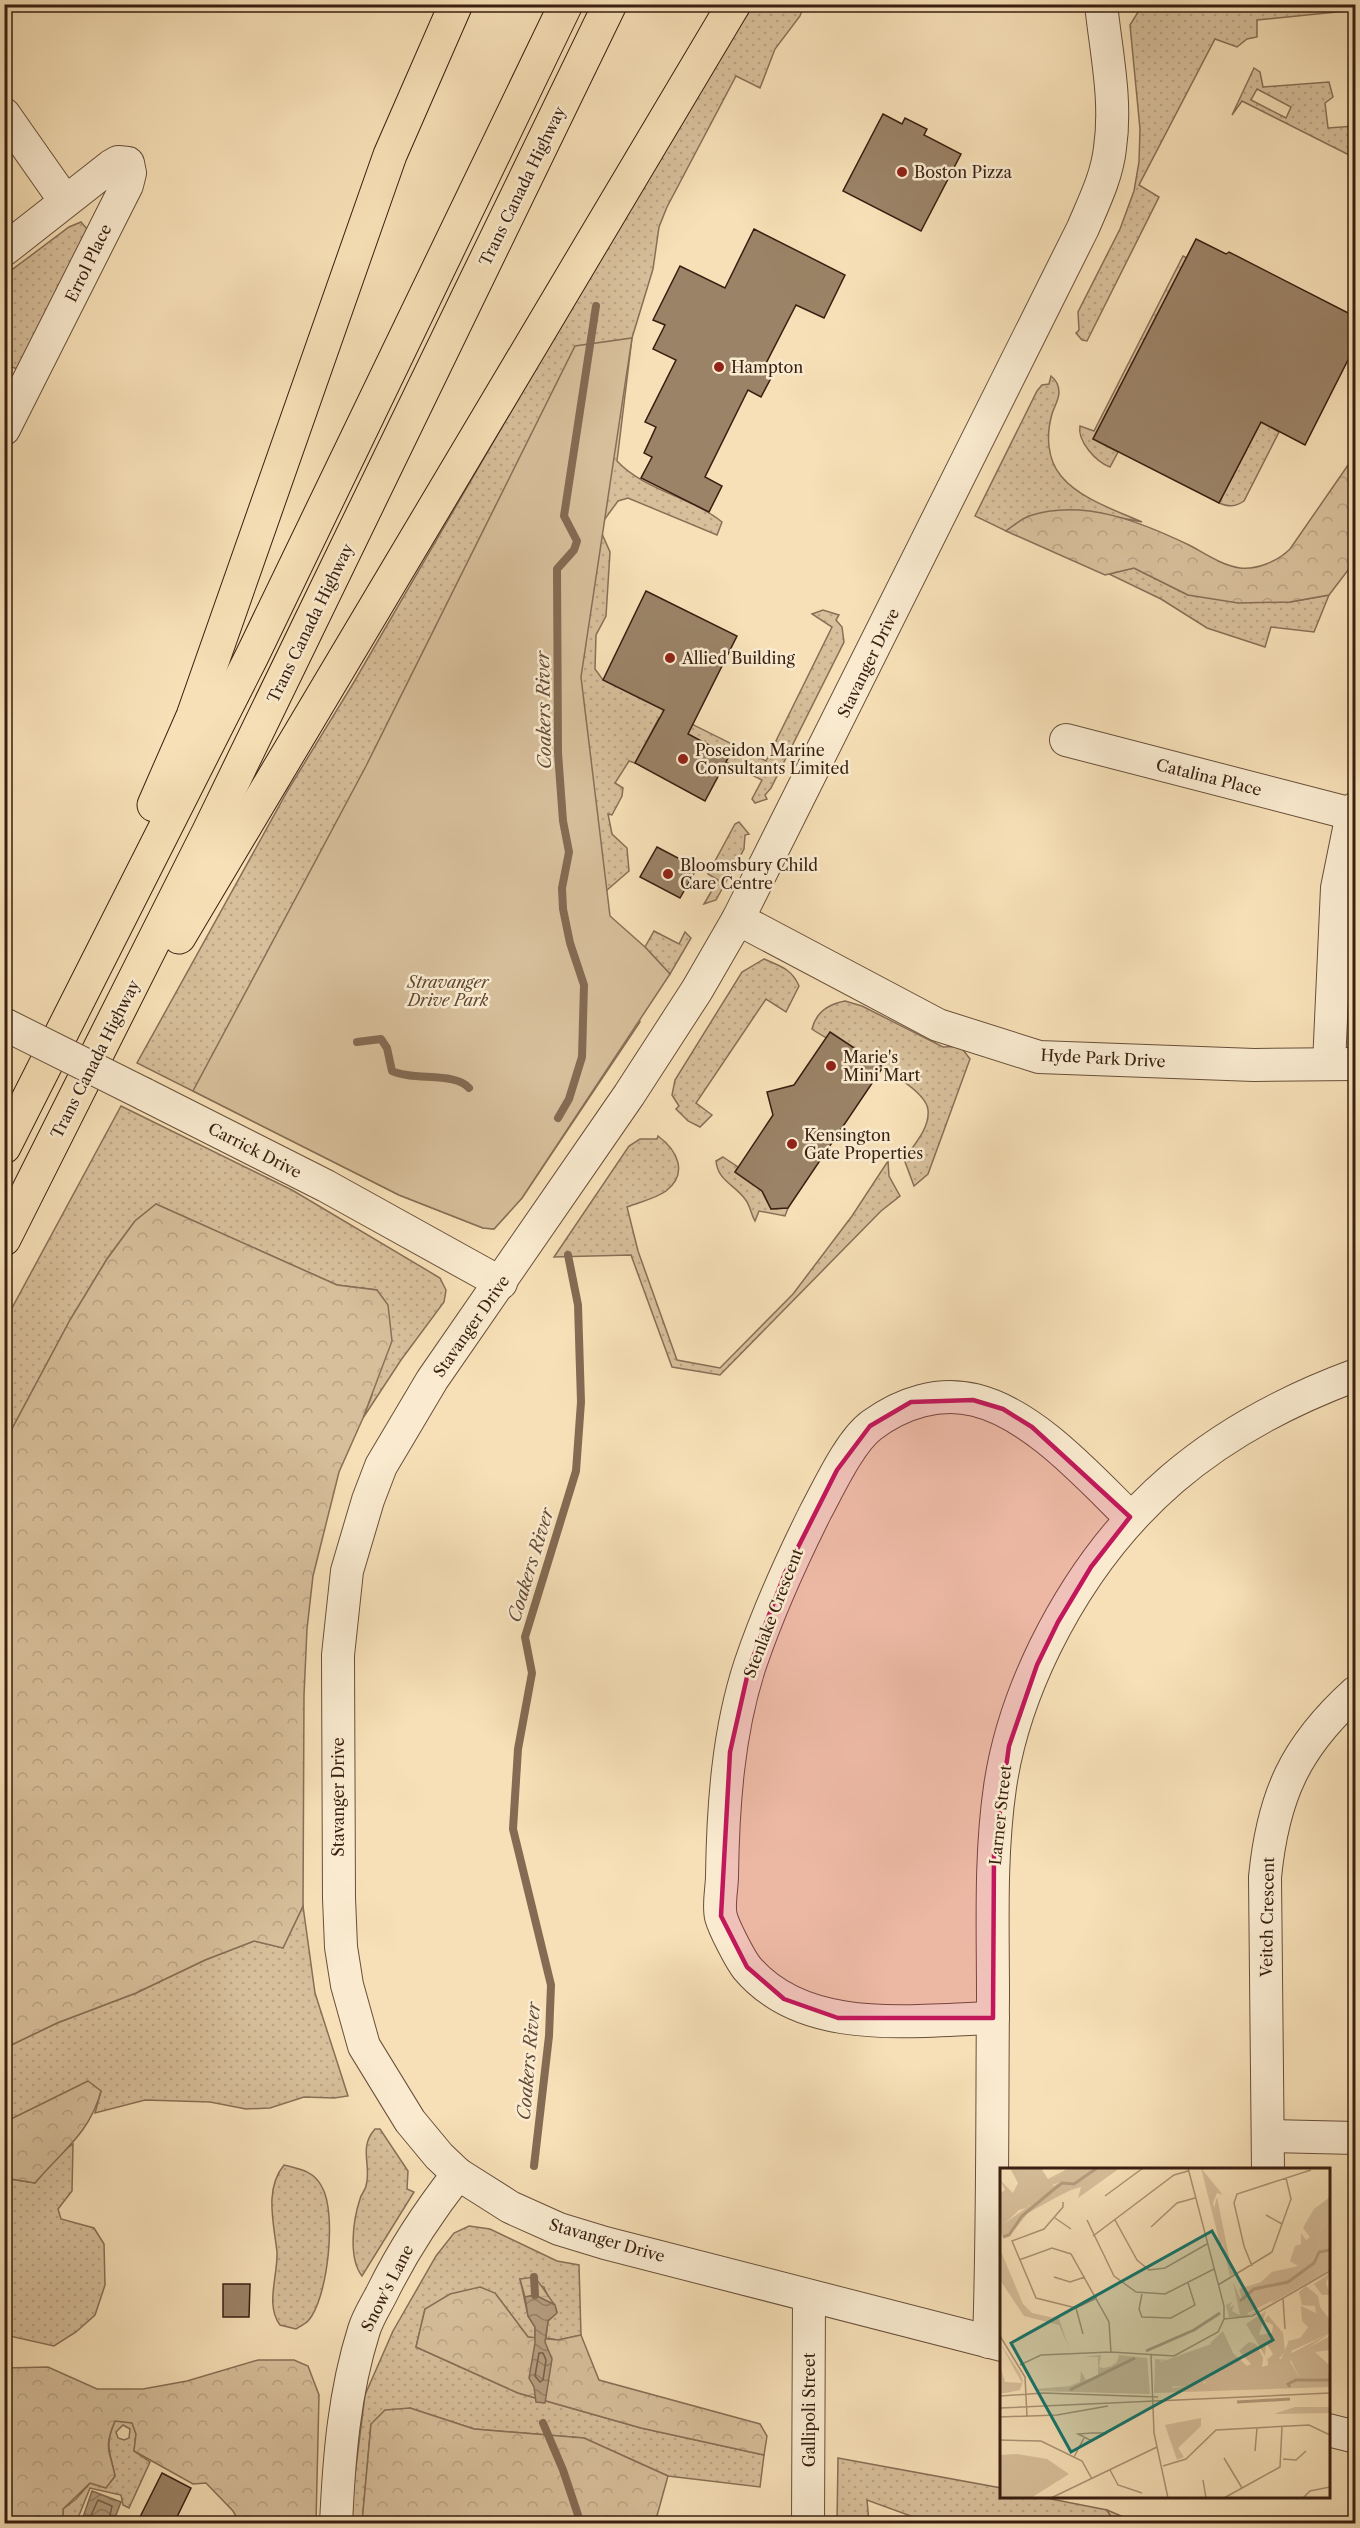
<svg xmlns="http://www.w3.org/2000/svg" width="1360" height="2528" viewBox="0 0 1360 2528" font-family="'Libre Caslon Text',serif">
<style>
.grass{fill:url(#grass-dots);stroke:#886f56;stroke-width:1.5;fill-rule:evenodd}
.forest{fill:url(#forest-crowns);stroke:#886f56;stroke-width:1.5}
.wetland{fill:url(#wetland-marsh);stroke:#886f56;stroke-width:1.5}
.green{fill:#d7bf9b;stroke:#886f56;stroke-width:1.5}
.water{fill:url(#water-waves);stroke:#846b53;stroke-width:1.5}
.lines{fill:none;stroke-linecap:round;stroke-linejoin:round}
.shore{stroke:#775e48;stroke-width:1.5}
.stream{stroke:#846b53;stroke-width:8}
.building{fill:#9b8367;stroke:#381f11;stroke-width:1.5}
.minor-casing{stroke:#684f3a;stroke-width:34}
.highway-casing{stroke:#381f11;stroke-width:35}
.minor{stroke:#faebd0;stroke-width:32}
.highway{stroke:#f7e0b7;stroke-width:33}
.minor-bridge-casing{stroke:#684f3a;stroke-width:34;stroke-linecap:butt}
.minor-bridge{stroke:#faebd0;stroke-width:32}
.marked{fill:#c2185b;fill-opacity:0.2;stroke:#c2185b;stroke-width:4.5;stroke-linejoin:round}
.poi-dot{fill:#8f2418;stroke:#faebd0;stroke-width:2}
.labels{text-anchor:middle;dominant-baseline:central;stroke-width:5;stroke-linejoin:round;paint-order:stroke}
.poi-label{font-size:16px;fill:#381f11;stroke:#faebd0;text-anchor:start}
.street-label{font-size:16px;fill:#381f11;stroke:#faebd0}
.park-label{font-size:16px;font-style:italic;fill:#604734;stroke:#faebd0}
.water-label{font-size:18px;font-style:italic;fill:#644b38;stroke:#faebd0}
.inset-river{fill:none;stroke:#b69e7f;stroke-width:3}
.inset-road{fill:none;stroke:#ab9375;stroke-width:1.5}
.view{fill:#0f766e;fill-opacity:0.15;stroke:#0f766e;stroke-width:3}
.inset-edge{fill:none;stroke:#381f11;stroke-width:3}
</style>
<defs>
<pattern id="grass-dots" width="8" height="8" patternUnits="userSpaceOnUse" patternTransform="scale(1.5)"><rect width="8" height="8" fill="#d7bf9b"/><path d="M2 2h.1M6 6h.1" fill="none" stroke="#b9a484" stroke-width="1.8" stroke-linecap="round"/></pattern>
<pattern id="forest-crowns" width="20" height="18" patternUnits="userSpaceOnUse" patternTransform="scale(1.5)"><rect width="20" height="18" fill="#d7bf9b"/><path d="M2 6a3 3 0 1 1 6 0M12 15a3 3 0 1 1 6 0" fill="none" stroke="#b9a484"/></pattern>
<pattern id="wetland-marsh" width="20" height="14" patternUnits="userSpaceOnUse" patternTransform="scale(1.5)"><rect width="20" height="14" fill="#d7bf9b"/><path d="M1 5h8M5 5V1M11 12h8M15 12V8" fill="none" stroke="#b9a484"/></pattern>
<pattern id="water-waves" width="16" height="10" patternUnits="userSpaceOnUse" patternTransform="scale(1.5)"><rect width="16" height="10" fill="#b69e7f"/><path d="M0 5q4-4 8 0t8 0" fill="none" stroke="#958067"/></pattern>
</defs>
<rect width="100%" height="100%" fill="#f7e0b7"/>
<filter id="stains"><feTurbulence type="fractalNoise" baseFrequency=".00333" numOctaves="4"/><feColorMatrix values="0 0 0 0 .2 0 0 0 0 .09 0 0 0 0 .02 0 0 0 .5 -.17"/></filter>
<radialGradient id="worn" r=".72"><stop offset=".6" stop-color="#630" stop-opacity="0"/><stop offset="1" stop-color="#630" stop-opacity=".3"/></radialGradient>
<g class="grass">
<polygon points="1143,4 1355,4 1356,10 1257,20 1257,37 1247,39 1237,47 1215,39 1139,185 1159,197 1087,341 1082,340 1076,333 1079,330 1078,312 1120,229 1134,191 1139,162 1140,129 1130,25"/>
<path d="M759 5H804L800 16 775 49 760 88 736 76 667 207 659 227 653 269 632 338 617 461C644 490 691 497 722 522L717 535 628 498 618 501 599 527 610 552 606 616 596 635 595 669 603 680 766 761 832 627 812 614 823 610 839 615 836 620 842 627 844 642 771 788 765 795 767 799 755 803 752 799 762 780 726 762 729 756 659 718 635 763 629 761 615 783 623 788 622 796 612 815 608 814 612 834 627 848 629 871 599 897 640 1022 522 1198 494 1229 483 1228 399 1195 137 1063 288 790 354 682 689 105 752 7Z"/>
<path d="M1254 68 1260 72 1263 87 1329 82 1333 97 1325 103 1328 128 1355 126V158L1242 101 1232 115ZM1257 89 1291 107 1286 118 1251 100Z"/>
<polygon points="81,222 88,230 18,369 8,366 5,356 9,272 69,227"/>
<path d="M1183 256 1187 258 1093 439 1118 452 1110 467C1096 462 1077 441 1080 426L1094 431Z"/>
<path d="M1051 376C1056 380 1059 385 1059 392 1059 400 1054 407 1052 414 1046 435 1047 459 1061 476 1080 499 1115 510 1142 522L1091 512 1028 517 1006 531 975 516 1037 391 1042 385 1049 384Z"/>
<path d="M1261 422 1279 432 1244 501C1235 507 1229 507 1219 503Z"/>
<polygon points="1134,568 1188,595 1290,602 1329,595 1314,632 1271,627 1265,647 1207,628 1161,599 1109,574"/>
<polygon points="739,822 749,834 745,835 744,849 716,900 704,904 718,880 708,874 735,824"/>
<polygon points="654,931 679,944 685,932 691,938 670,974 645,947"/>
<path d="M764 959C780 966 792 969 799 986L786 1012 766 999 696 1103 712 1115 700 1127 688 1121 676 1109 679 1106 672 1095 675 1080 742 972Z"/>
<path d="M845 1001 862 1006 943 1047 960 1046 970 1059 928 1174 914 1186 904 1159C914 1145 930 1128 928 1110 926 1082 834 1046 812 1029 816 1012 829 1004 845 1001Z"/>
<polygon points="121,1106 292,1190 440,1278 446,1290 444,1302 401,1360 363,1418 372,1395 377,1290 337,1285 156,1204 135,1221 107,1259 70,1320 5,1442 5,1321"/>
<path d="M658 1136C677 1150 689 1173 666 1191 655 1199 639 1202 627 1207L638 1251 677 1360 720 1368 793 1294 852 1216 888 1161 889 1176 900 1196 881 1211 720 1375 672 1367 631 1255 554 1257 629 1146 640 1139H657Z"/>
<path d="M723 1157 738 1167 735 1172 762 1191 771 1209 788 1208 785 1216 759 1211 755 1221C751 1214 750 1205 745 1199 734 1184 718 1181 716 1161Z"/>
<polygon points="303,1906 315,1993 348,2096 334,2098 304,2097 270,2108 246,2109 210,2102 145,2100 95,2113 101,2091 88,2082 5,2122 5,2048 57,2023 136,1993 205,1960 254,1941 283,1948"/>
<path d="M375 2129H380L408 2171 407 2189 414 2192 362 2276C348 2258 353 2220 360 2199 361 2194 365 2191 366 2186 372 2165 358 2148 375 2129Z"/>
<polygon points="73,2144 72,2191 58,2209 61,2219 94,2228 104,2244 105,2285 95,2315 76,2332 54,2346 5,2335 4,2178 35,2183 59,2154"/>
<path d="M284 2165C300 2169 314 2171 322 2187 337 2213 328 2299 308 2321 305 2324 299 2327 296 2329L280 2325C265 2305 278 2276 277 2252 274 2224 264 2189 284 2165Z"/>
<path d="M469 2226 490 2229 557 2261 579 2265 581 2335 558 2340 546 2338 548 2321 557 2312C554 2302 547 2297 544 2287L520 2279 528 2316 535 2327V2338L528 2337 495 2293 425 2309 416 2347 518 2393 641 2428 764 2455 760 2487 668 2476 584 2438 474 2429 410 2408 371 2424 362 2523 352 2524 353 2491 365 2395 393 2331 436 2256 454 2233Z"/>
<path d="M115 2421 132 2422 136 2434 134 2451 150 2462 129 2508 123 2505 121 2495 90 2488 76 2523H63V2509L76 2499 90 2483 106 2488 115 2476C110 2451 104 2446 115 2421ZM123 2425 130 2429 129 2438 124 2440 118 2438 116 2432Z"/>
<polygon points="838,2458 1001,2488 1002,2496 1041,2497 1107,2510 1115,2523 930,2523 867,2500 869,2523 837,2523"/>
</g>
<g class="forest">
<path d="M1355 455V561L1329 595 1290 602 1238 603 1188 595 1134 568 1105 575 1006 531C1013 526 1021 519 1029 516 1083 498 1141 522 1189 545 1204 553 1223 566 1240 568 1257 570 1278 561 1290 549Z"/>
<polygon points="156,1204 337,1285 377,1290 388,1305 392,1341 363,1418 339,1472 313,1576 307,1629 304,1695 303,1906 283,1948 254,1941 205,1960 136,1993 57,2023 5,2048 5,1442 70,1320 107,1259 135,1221"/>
<path d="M88 2081 101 2091C90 2133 62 2151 35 2183L5 2178V2122Z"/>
<polygon points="480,2287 495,2293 528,2337 558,2340 581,2335 599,2380 760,2424 767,2436 764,2455 641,2428 518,2393 416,2347 425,2309 450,2294"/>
<path d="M258 2360H294L308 2366 319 2395 316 2523H240L233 2511 206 2483 193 2484 134 2451 136 2434 132 2423 115 2421C103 2449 110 2450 115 2476L106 2488 90 2483 63 2509V2523H5L4 2452 8 2444 4 2442 5 2368 48 2367 97 2389H143L187 2381Z"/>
<polygon points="410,2408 474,2429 584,2438 668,2476 655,2523 362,2523 371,2424 385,2410"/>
<polygon points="1107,2510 1138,2523 1115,2523"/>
</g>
<path class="wetland" d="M534 2277C543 2286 547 2296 555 2305L535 2295 525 2297 520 2279Z"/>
<polygon class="green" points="632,338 581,677 610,916 645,947 670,974 522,1198 494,1229 483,1228 399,1195 193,1091 366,766 575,346"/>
<g class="water">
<polygon points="535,2295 555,2305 557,2313 548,2321 545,2342 552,2359 545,2403 536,2402 534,2387 529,2378 535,2343 535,2327 528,2316 525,2297"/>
<polygon points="92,2491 121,2502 113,2523 81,2523"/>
</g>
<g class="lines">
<g class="shore">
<polygon points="539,2353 543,2353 546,2360 543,2380 540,2382 535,2376"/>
<polyline points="87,2524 98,2500 112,2506 108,2524"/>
</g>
<g class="stream">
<path d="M357 1042 381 1039 387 1048 392 1071C413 1081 456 1072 469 1088"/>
<polyline points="558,1118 569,1099 582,1057 584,985 570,943 563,909 562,888 569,852 563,821 558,753 557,569 574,550 577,541 564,516 596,306"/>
<polyline points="534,2166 549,2036 551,1985 513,1829 518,1749 532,1673 525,1637 576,1471 581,1402 578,1305 568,1255"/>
<polyline points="534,2277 535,2295"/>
<polyline points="543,2423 563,2470 581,2524"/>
</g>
</g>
<g class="building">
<polygon points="883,114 902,124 905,118 927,129 924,135 961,154 921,231 843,191"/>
<polygon points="754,229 845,275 824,318 796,305 761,373 771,378 761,397 748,390 705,477 722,486 709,512 641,478 652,457 644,453 656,427 645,422 676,360 653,349 665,325 653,320 680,266 725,288"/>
<polygon points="1196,239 1226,254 1229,252 1356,317 1356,344 1305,445 1261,422 1219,503 1093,439"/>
<polygon points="646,591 737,636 688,734 729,756 705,801 635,763 664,710 603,680"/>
<polygon points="657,847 697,868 680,898 640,877"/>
<polygon points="830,1032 883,1067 788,1208 771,1209 762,1191 735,1172 773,1115 767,1092 794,1085"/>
<polygon points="223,2284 250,2284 249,2317 223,2317"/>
<polygon points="162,2473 191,2488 174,2523 137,2523"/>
</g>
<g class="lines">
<defs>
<g id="minor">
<polyline points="4,114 65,201"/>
<polyline points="4,250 111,166 118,162 128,163 130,173 127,185 4,429"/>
<polyline points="1066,740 1352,814"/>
<polyline points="738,919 938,1025 1039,1057 1254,1065 1356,1064"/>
<polyline points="1329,1064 1337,888 1352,814 1356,808"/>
<polyline points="144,1094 326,1186 501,1283"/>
<path d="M993 2018C913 2020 805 2037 747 1968 740 1959 724 1928 721 1917 718 1905 722 1888 722 1876 723 1806 728 1732 750 1665 768 1612 791 1561 816 1511 829 1487 850 1441 872 1425 902 1403 939 1391 975 1400 1033 1414 1088 1476 1130 1517"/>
<polyline points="1268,2136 1356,2138"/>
<path d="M1268 2170 1265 1877C1273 1796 1295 1747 1356 1692"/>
<path d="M989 2342C993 2226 992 2111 993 1996 993 1927 990 1856 1000 1787 1007 1739 1024 1690 1045 1647 1113 1509 1212 1428 1356 1375"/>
<path d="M1002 2345 605 2243 559 2229 510 2207 458 2174 439 2156 410 2121 364 2046 347 1985 341 1947 339 1898 338 1655 347 1571 368 1500 381 1466 432 1380 629 1095 697 990 738 919 1083 228C1094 202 1107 176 1110 148 1117 100 1106 52 1101 4"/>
<polyline points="1328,2430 1356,2437"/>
<path d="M336 2524C339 2458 344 2393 364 2330 368 2317 376 2305 382 2293 403 2250 429 2211 458 2174"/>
<polyline points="808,2524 809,2297"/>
</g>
<g id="highway">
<polyline points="154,805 193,716 390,155 456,4"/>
<polyline points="179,937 734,4"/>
<polyline points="4,1147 252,656 566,4"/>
<polyline points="4,1239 209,831 610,4"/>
</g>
</defs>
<use href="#minor" class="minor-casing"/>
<use href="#highway" class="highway-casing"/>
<use href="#minor" class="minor"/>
<use href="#highway" class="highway"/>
<defs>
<polyline id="minor-bridge" points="4,1024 144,1094"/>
</defs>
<use href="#minor-bridge" class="minor-bridge-casing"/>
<use href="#minor-bridge" class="minor-bridge"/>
</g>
<path class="marked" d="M973 1400 1003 1409 1032 1427 1130 1517 1091 1567 1058 1622 1037 1665 1009 1746 994 1855 993 2018H838L784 1999 747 1967 721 1916 730 1752 749 1668 785 1573 837 1470 870 1426 911 1402Z"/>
<g class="poi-dot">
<circle cx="902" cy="172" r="6"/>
<circle cx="719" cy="367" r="6"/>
<circle cx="670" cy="658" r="6"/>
<circle cx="683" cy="759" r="6"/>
<circle cx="668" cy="874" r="6"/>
<circle cx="831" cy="1066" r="6"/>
<circle cx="792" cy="1144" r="6"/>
</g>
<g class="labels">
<g class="poi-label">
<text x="914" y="172">Boston Pizza</text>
<text x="731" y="367">Hampton</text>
<text x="682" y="658">Allied Building</text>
<text x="695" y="750">Poseidon Marine<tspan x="695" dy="18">Consultants Limited</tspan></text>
<text x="680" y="865">Bloomsbury Child<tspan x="680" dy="18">Care Centre</tspan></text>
<text x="843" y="1057">Marie's<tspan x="843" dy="18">Mini Mart</tspan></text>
<text x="804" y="1135">Kensington<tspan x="804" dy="18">Gate Properties</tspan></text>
</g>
<g class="street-label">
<text transform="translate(522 186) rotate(-64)">Trans Canada Highway</text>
<text transform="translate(88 263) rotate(-64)">Errol Place</text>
<text transform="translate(310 623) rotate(-64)">Trans Canada Highway</text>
<text transform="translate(868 663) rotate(-64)">Stavanger Drive</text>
<text transform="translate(1209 777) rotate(14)">Catalina Place</text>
<text transform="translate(1103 1058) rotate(3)">Hyde Park Drive</text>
<text transform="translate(95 1059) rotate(-63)">Trans Canada Highway</text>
<text transform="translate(255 1150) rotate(27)">Carrick Drive</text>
<text transform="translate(471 1326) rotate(-55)">Stavanger Drive</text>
<text transform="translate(773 1613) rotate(-69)">Stenlake Crescent</text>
<text transform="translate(338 1797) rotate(-90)">Stavanger Drive</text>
<text transform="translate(1000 1815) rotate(-84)">Larner Street</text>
<text transform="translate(1267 1917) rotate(-89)">Veitch Crescent</text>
<text transform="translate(607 2240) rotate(16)">Stavanger Drive</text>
<text transform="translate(387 2288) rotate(-63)">Snow's Lane</text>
<text transform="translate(809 2410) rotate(-90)">Gallipoli Street</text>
</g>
<g class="park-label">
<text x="448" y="982">Stravanger<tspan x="448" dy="18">Drive Park</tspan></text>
</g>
<g class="water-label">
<text transform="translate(544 710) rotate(-91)">Coakers River</text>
<text transform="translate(531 1565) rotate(-73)">Coakers River</text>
<text transform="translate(529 2061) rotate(-85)">Coakers River</text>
</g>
</g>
<g transform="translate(1000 2168)">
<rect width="330" height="330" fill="#f7e0b7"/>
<path d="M10 0H41L48 11 69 0V4L51 10 53 18 67 11 71 22 55 30 43 28 26 34 29 39 19 42 4 56 9 62 0 64V25L5 22 0 12 13 25 18 15ZM217 29 232 103 236 105 230 108 214 40ZM330 48V102L254 145 246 149H229L226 137 232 134 229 140 234 137 232 143 240 147 233 114 248 147 271 135 283 120 287 125 321 105 313 94 320 75 318 66ZM301 138 320 147 326 154 308 159 302 153ZM223 163 233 185 247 198 251 196 239 183 249 174 256 176 263 190 262 199 268 197 267 187 268 191H281L288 175 292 185 330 165 290 193 300 211 322 210 330 200V212L321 213H330V219L154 225 155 191 168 192 160 193 173 220 202 216 240 201 210 175ZM0 175 20 205 23 213 20 222 0 226V197L5 214 22 215ZM101 187 99 199 104 200 147 190 150 226 38 223 35 221 70 218 80 214 81 203 86 212 98 207V189H83Z" fill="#d7bf9b"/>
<path d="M69 0H120L78 30 81 19 71 22 67 12 49 18 51 10 68 4ZM201 0 223 27 217 25 213 35 222 70V84ZM42 25 55 30 28 45 9 68H2L1 63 9 62 1 58 30 37H21ZM330 29V48L318 66 320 75 313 93 321 105 287 125 283 120 278 130 246 146 239 121 261 114 272 104 298 98 290 93 295 78 301 76V65L306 72 310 69 303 60 305 56 314 41ZM0 81 23 136 32 145 59 151 69 180 59 157 24 148 0 112ZM330 105 326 115 330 127H322L314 116ZM306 118 318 128 320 139 330 152V165L289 184 288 173 300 170 310 157 326 154 316 145 315 138 302 137 299 124ZM266 143 259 167 272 165 273 157 264 153 268 147 283 165 285 183 276 195 268 191 273 186 266 175 265 188 246 156ZM330 168V182L315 184 329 197 328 204 322 210 300 211 290 190ZM214 175 240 201 222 214H204L201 219 160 218 158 195ZM283 195 287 203 289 199 298 211 279 213 271 201ZM259 206 266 217 233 219 240 215ZM295 239H330V245L274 246Z" fill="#d7bf9b"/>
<path d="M119 187 147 190 149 220 73 222 70 218 99 207 117 194ZM201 250V258L178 280 184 289 177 292 165 257ZM17 286 47 291 69 306 31 330H0V287Z" fill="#d7bf9b"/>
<path class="inset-river" d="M3 69 9 67 22 48 53 22 62 15 74 16 97 0M240 133 254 121 288 114 314 95 319 84 330 82M146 183 194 162 220 145M290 219 288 216 296 212H330M70 222 135 190M237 234 290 231"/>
<path class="inset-road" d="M105 28 143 0M63 34V39L44 61 12 73 36 130 76 140 97 130M266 47 282 56M55 50 71 61M87 52 114 108 136 124 165 126 214 101M115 52 137 92 149 102 165 100 207 76M151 59 177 35 195 30M93 68 174 7 188 3M19 92 52 80 71 86 109 154 111 184M252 98 244 78 234 35 237 26 311 2M54 109 70 114 85 109M218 117 272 84 291 31 286 10M142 126 139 141 142 149 171 150 195 137 188 115M283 130 285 161M76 140 83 166M224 151 252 148 330 103M0 168 25 209 27 248M151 187 154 265 168 330M20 197 41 187 111 184 174 188 218 164 224 151V138L188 0M0 228 43 225 158 229M0 240 330 225M0 249 57 247 108 238M107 265 92 273 78 266 92 265ZM0 272 41 273 82 293 92 311M255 283 257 260M74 289 84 270M224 290 242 320M283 291 296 292 306 283M163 298 186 291 216 262 309 257 330 267M110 302 118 317 142 325M203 312 206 330M51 330 157 279M224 330 280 299 282 259M303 330 310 323 330 319"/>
<path class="view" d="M212 63 273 172 71 284 11 175Z"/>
<rect width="330" height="330" class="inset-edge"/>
</g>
<rect width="1360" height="2528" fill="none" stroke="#f7e0b7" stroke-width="24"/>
<rect x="6" y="6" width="1348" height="2516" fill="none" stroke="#381f11" stroke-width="3"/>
<rect x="12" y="12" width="1336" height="2504" fill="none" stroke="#381f11" stroke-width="1.5"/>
<rect width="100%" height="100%" filter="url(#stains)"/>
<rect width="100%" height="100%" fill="url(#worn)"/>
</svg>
